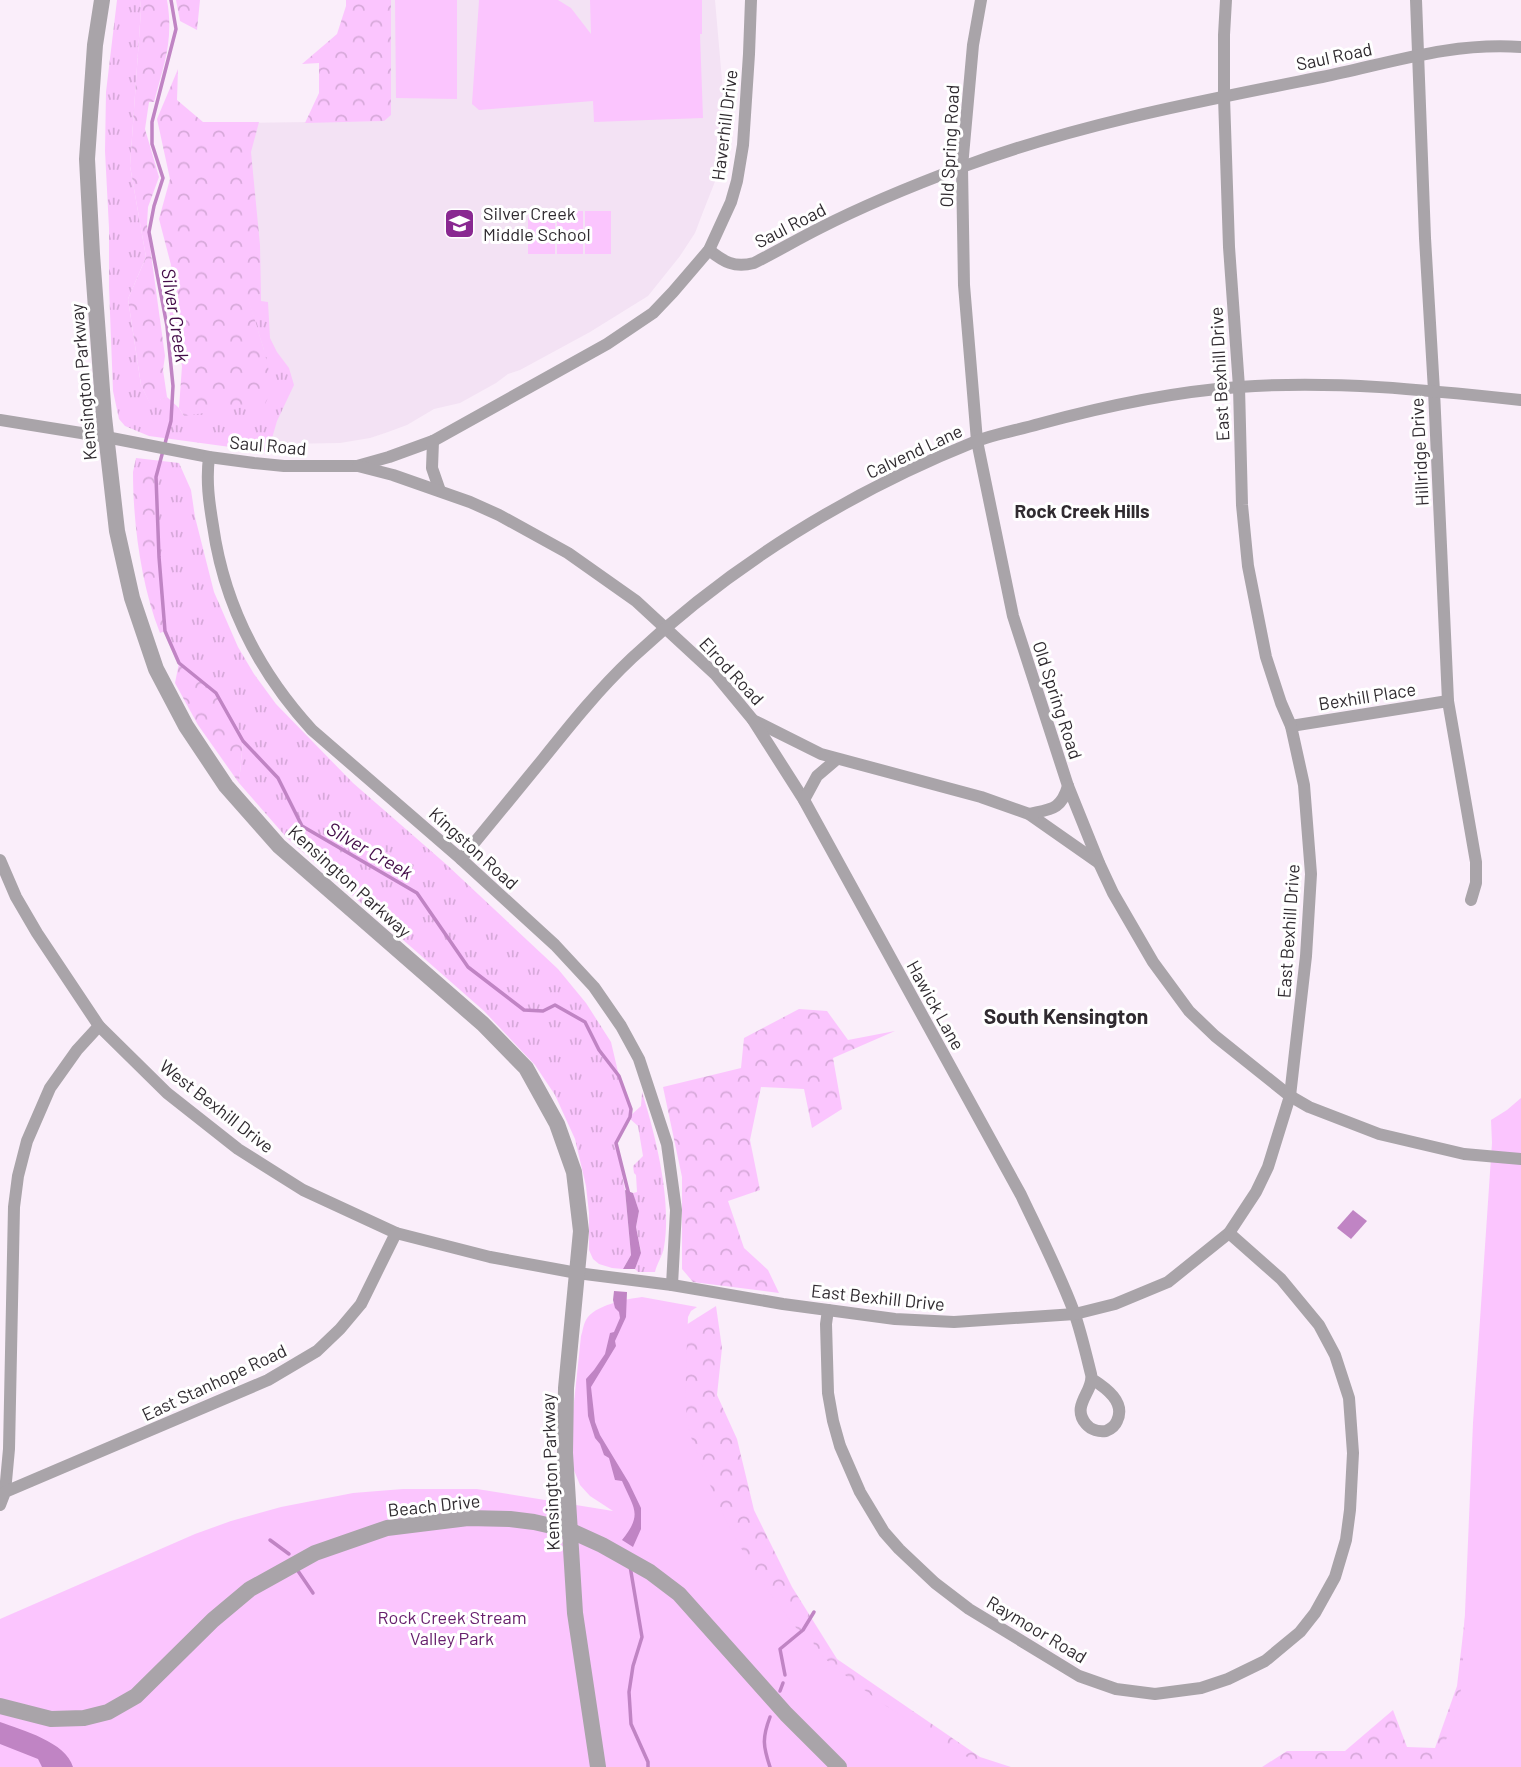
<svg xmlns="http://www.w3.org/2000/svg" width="1521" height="1767" viewBox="0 0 1521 1767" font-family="Barlow,sans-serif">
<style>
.built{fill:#f3e2f4}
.grass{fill:url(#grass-tufts)}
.forest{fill:url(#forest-crowns)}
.park{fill:#fbc5fe}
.water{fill:#c084c4}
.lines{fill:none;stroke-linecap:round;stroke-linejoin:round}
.stream{stroke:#c084c4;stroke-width:3.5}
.minor{stroke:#a9a4a9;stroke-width:12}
.tertiary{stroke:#a9a4a9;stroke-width:16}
.labels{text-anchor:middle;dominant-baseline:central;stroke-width:6;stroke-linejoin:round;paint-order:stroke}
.street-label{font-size:18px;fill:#302b30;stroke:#fff}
.poi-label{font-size:18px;fill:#302b30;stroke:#fff;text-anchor:start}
.park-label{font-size:18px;fill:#68206e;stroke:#fff}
.water-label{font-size:19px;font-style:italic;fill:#440d49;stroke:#fff}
.neighbourhood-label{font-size:19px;font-weight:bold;fill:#302b30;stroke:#fff}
.quarter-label{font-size:21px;font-weight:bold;fill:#302b30;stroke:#fff}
</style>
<defs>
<pattern id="grass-tufts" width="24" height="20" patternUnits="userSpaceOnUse" patternTransform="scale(1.75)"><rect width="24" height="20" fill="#fbc5fe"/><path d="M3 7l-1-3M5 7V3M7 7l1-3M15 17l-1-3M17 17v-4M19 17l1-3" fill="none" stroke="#d7a9da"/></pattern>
<pattern id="forest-crowns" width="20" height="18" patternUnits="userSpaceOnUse" patternTransform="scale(1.75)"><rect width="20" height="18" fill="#fbc5fe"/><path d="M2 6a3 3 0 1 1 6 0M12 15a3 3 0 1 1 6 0" fill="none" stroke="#d7a9da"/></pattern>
</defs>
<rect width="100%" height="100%" fill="#faeefa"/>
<polygon class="built" points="387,0 715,0 726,126 716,179 703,212 695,233 680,256 648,296 590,332 520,370 508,374 496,383 460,403 434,409 407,425 388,432 370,438 340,443 281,444 270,446 211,442 226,123 384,121"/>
<g class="grass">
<polygon points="117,0 140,0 141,10 130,166 146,257 128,299 141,385 150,403 167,397 179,408 184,416 264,350 247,296 261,294 261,301 268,302 270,338 277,352 289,368 294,385 277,421 268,452 149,436 125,426 119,419 113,391 109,287 109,228 105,151 106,92"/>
<path d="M136 458 179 463 191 490 195 517 214 592 238 647 254 674 276 704 353 783 447 865 558 969 586 1003 611 1042 619 1076 631 1109 630 1116 641 1106 642 1092C656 1137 672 1201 664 1247 663 1255 657 1263 655 1272H638L635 1269 641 1252 636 1227 639 1211 633 1193 637 1192 636 1175 634 1173 633 1166 643 1156 638 1126 629 1118 616 1143 625 1190 631 1255 623 1269 612 1268 599 1264 593 1259 589 1250V1213L586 1186 575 1139 555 1095 535 1065 484 1011 287 838 239 783 243 741 216 693 179 663 165 631 159 557 133 472Z"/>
</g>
<g class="forest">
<path d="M140 0H167C174 40 164 64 154 102H149L145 129 159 177 148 207 147 225 165 356 163 370 167 397 150 404 141 385 128 299 146 257 130 166 141 10Z"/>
<polygon points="176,0 200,0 197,30 180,21"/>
<polygon points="346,0 391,0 391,115 384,121 305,123 319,93 319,63 302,64 337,34 346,6"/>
<polygon points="178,69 177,100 203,122 259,122 251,152 260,245 261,294 248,297 264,350 273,388 265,404 184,416 179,408 182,366 165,293 171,265 159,219 170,179 157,119"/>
<path d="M153 467 156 477 159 557 165 631 160 633C141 585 133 523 133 472Z"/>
<polygon points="179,663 216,693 243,741 239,783 198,725 175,683"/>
<polygon points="799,1009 827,1011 848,1040 895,1031 833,1058 842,1109 812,1128 804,1089 761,1087 750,1140 760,1190 728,1201 744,1248 768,1270 779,1293 693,1282 682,1269 682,1177 663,1087 741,1068 744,1038"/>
<polygon points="716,1306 722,1348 717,1395 737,1439 754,1510 792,1587 837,1659 980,1757 1011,1767 921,1767 826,1709 668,1417 678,1330"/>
<polygon points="1474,1538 1504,1767 1262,1767 1287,1751 1345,1751 1393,1710 1407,1747 1435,1748 1457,1686"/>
</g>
<g class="park">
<polygon points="395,0 457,0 457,99 396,98"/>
<polygon points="479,0 558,0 571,8 591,34 590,0 702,0 702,34 700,34 703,118 594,122 593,101 479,110 472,104"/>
<rect x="528" y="211" width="27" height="43"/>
<rect x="557" y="211" width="26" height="43"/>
<rect x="585" y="211" width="26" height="43"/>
<path d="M1521 1098V1767H1430C1449 1741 1456 1716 1462 1684L1473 1423 1492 1143 1491 1120 1507 1110Z"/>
<path d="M642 1297 697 1307 691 1311 688 1317C687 1351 684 1386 687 1419 689 1436 698 1455 704 1470 729 1535 762 1587 806 1640L813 1634 814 1648 832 1665 880 1702 983 1767H0V1619L195 1534 231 1521 281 1507 353 1493 403 1489H477L613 1511 590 1496 580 1485 571 1463 570 1440 581 1336C583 1331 583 1325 586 1320 594 1305 627 1299 642 1297Z"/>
</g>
<g class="water">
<polygon points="625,1190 633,1193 639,1211 636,1227 641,1253 635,1269 623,1269 631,1255"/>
<polygon points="1353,1210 1367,1221 1351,1239 1337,1228"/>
<path d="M614 1291 627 1292 626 1317 615 1341 616 1346 591 1387 595 1422 600 1435 629 1483 641 1508V1529L633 1547 622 1540C643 1514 634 1509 622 1481L615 1480 609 1458 604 1455 600 1444 595 1438 588 1416 586 1379 594 1370 605 1354 610 1333 614 1332 620 1318 619 1312 615 1308 613 1300Z"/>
<path d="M0 1722C22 1730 66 1742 73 1767H42L38 1759 0 1744Z"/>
</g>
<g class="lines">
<g class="stream">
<polyline points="171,0 176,29 152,122 152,144 163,178 154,206 149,232 167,326 173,386 171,421 156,477 159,557 165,631 179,663 216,693 243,741 278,778 302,826 417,893 468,967 524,1010 543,1011 555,1005 585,1022 599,1050 619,1076 631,1109 630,1117 616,1143 629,1195"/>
<polyline points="270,1540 289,1554"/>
<polyline points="630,1566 642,1637 633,1666 629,1692 631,1724 648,1762 648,1767"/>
<polyline points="298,1571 313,1593"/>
<polyline points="785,1675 780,1649 803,1630 814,1612"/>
<polyline points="780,1691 783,1683"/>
<path d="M770 1717C762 1738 763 1746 770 1767"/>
</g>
<g class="minor">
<polyline points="981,0 973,45 962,167 964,285 977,441 1013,616 1068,786 1099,863 1113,893 1153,962 1189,1011 1215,1036 1290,1096 1309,1107 1379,1134 1464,1154 1521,1159"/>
<polyline points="1416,0 1425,238 1434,391 1448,701 1476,862 1476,883 1471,900"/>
<path d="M709 250C724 262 734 268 754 263 776 252 798 239 820 228 865 205 914 185 962 167 1078 124 1201 101 1322 77 1390 63 1451 42 1521 47"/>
<polyline points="0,420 106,437 209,457 254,463 284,466 357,466 389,457 433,441 607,344 653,313 673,292 709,250 731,202 737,181 743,145 749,54 751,0"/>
<polyline points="433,441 432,468 440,491"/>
<path d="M209 457C206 481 209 502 213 526 224 604 259 672 312 730L461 859 555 945 594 987 621 1026 639 1059 667 1144 676 1210 672 1285"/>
<polyline points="358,466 393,475 470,502 499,515 568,553 636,601 715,674 753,720 821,754 981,797 1029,814 1099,863"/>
<path d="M753 720 804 800 1021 1195C1039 1233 1059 1272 1074 1312 1081 1332 1086 1354 1091 1374 1095 1391 1070 1405 1086 1424 1091 1430 1099 1432 1106 1431 1111 1429 1115 1426 1117 1421 1126 1402 1106 1388 1092 1379"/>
<polyline points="1291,726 1448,701"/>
<polyline points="804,800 817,776 837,759"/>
<path d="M1029 814C1051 809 1061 810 1068 786"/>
<path d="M461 859C488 826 516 792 543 759 571 724 599 689 632 658 731 565 849 492 974 442 995 434 1018 430 1039 424 1105 406 1171 392 1239 387 1333 380 1427 390 1521 400"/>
<polyline points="0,860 16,897 37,933 99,1026 167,1093 238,1149 303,1190 396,1233 490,1257 577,1273 672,1285 783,1304 895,1319 954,1322 1075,1314 1115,1304 1168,1282 1229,1233 1256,1192 1268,1167 1290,1096 1306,956 1311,874 1304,785 1291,726 1281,703 1266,657 1248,566 1242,505 1239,387 1229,247 1224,97 1224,35 1226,0"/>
<polyline points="828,1310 826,1324 828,1393 833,1421 840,1446 860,1492 884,1532 899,1549 935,1583 969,1609 1079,1676 1116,1689 1155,1694 1201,1688 1228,1679 1265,1661 1300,1632 1315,1613 1335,1577 1346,1540 1350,1510 1353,1453 1349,1398 1335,1355 1319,1325 1281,1279 1229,1233"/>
<polyline points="5,1492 9,1449 14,1207 18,1176 27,1141 50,1088 77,1050 99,1026"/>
<polyline points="0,1505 5,1492 268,1380 317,1351 340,1329 361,1304 396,1233"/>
</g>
<g class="tertiary">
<polyline points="102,0 95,45 87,159 92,254 104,417 117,531 132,598 156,669 186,726 226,786 279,846 483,1024 526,1068 557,1124 574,1172 581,1231 566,1388 565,1453 575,1613 598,1767"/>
<polyline points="0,1706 51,1719 84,1718 108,1712 136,1696 213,1620 250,1589 315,1553 387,1528 468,1518 510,1519 534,1522 569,1530 602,1545 650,1572 679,1594 786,1714 839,1767"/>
</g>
</g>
<defs>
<symbol id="school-square" viewBox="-11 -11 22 22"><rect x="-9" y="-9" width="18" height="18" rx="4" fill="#892891" stroke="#fff"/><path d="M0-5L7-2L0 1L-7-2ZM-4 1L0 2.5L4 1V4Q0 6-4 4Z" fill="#fff"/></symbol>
</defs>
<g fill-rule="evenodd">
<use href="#school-square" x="442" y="206" width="35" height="35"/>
</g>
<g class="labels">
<g class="street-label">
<text transform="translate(1334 56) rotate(-12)">Saul Road</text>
<text transform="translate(724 125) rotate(-83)">Haverhill Drive</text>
<text transform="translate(949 146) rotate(-87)">Old Spring Road</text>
<text transform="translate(790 225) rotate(-27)">Saul Road</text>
<text transform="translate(1219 374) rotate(-93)">East Bexhill Drive</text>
<text transform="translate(83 382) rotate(-95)">Kensington Parkway</text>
<text transform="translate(268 445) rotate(5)">Saul Road</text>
<text transform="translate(914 451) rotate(-25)">Calvend Lane</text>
<text transform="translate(1419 452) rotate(-93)">Hillridge Drive</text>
<text transform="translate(732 671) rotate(47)">Elrod Road</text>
<text transform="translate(1367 696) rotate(-9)">Bexhill Place</text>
<text transform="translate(1058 700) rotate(72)">Old Spring Road</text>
<text transform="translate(474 848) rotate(42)">Kingston Road</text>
<text transform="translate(350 881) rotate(42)">Kensington Parkway</text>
<text transform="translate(1288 931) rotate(-86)">East Bexhill Drive</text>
<text transform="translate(936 1005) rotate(61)">Hawick Lane</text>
<text transform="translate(217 1106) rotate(38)">West Bexhill Drive</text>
<text transform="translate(878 1297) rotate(6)">East Bexhill Drive</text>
<text transform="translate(214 1382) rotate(-25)">East Stanhope Road</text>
<text transform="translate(550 1472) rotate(-92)">Kensington Parkway</text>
<text transform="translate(434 1505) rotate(-6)">Beach Drive</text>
<text transform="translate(1037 1629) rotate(31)">Raymoor Road</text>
</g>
<g class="poi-label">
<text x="483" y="213">Silver Creek<tspan x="483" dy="21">Middle School</tspan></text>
</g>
<g class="park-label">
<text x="452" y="1617">Rock Creek Stream<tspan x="452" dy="21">Valley Park</tspan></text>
</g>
<g class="water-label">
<text transform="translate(176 315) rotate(81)">Silver Creek</text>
<text transform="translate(370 850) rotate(30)">Silver Creek</text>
</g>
<g class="neighbourhood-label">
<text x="1082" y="510">Rock Creek Hills</text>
</g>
<g class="quarter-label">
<text x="1066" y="1015">South Kensington</text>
</g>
</g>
</svg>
